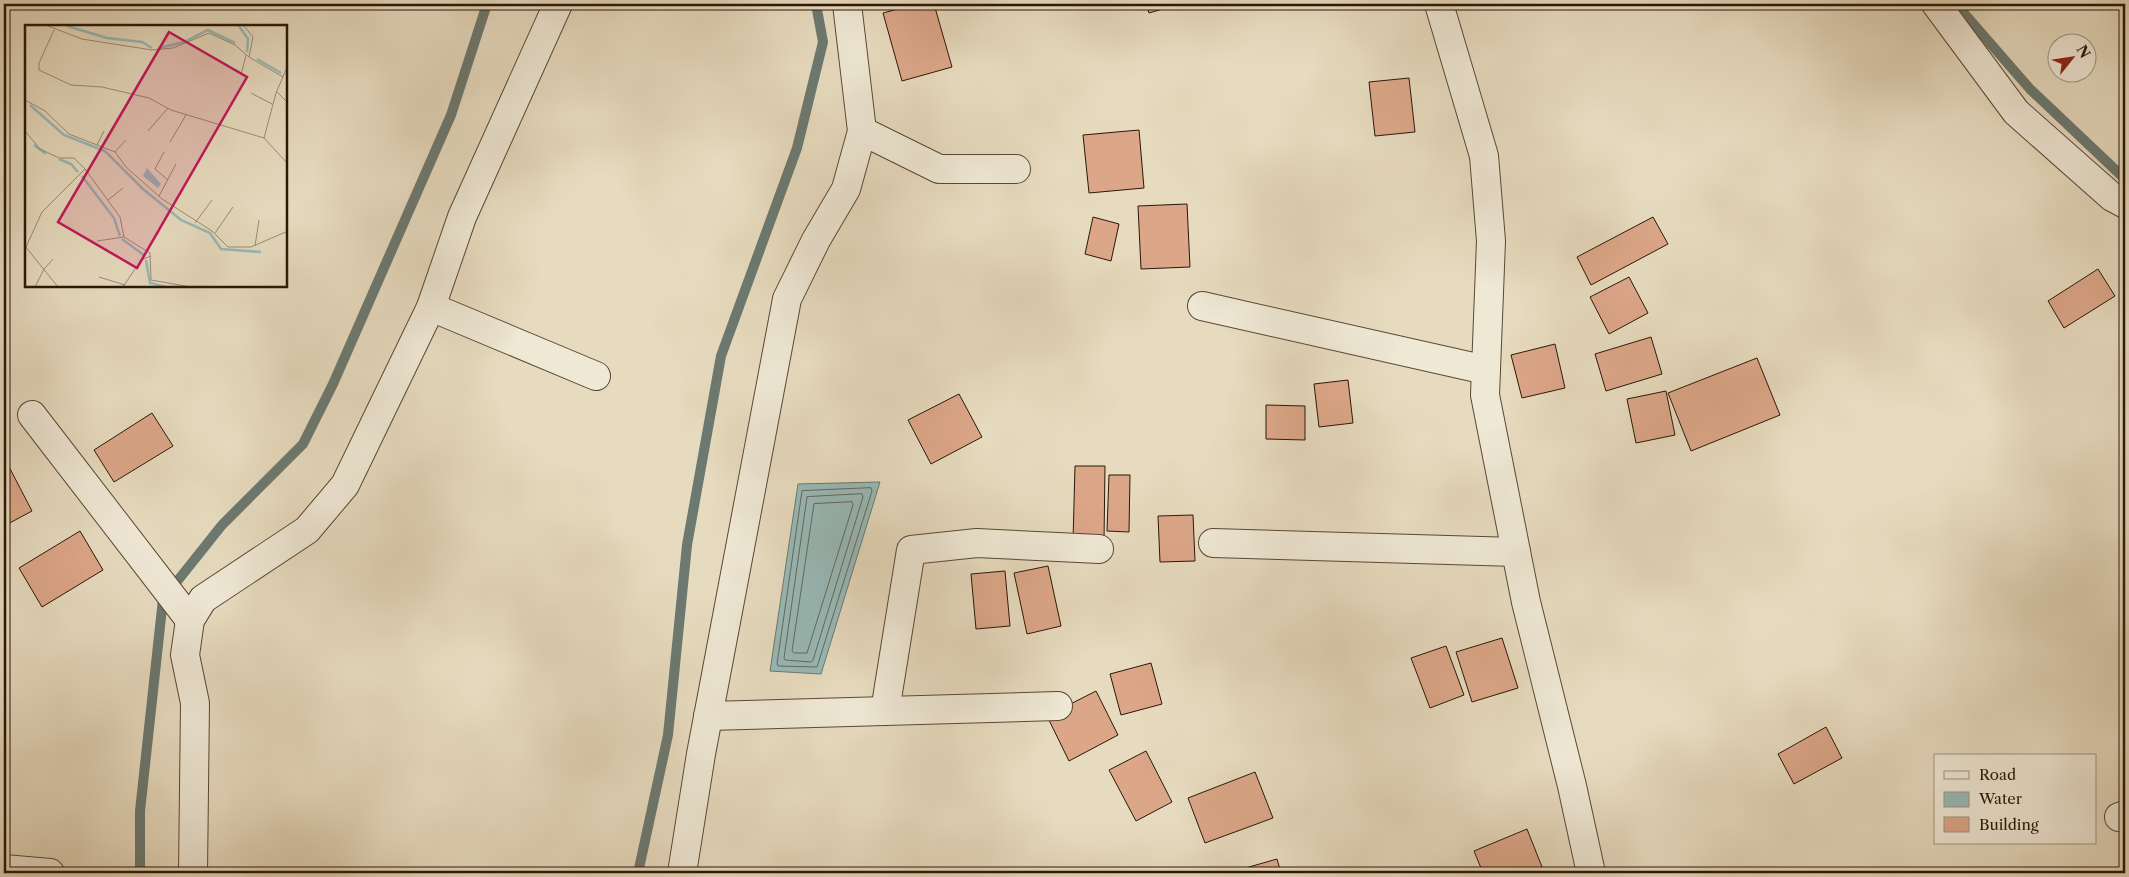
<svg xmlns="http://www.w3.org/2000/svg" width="2129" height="877" viewBox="0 0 2129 877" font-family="'Libre Caslon Text',serif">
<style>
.water{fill:#98bab8;stroke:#6c7971}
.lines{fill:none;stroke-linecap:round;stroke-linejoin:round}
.shore{stroke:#616860;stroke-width:1}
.stream{stroke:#6c7971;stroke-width:10}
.building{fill:#dca789;stroke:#2a1707}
.minor-casing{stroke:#594835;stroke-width:30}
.minor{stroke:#efe8d5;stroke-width:28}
.inset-river{fill:none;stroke:#98bab8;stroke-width:2.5}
.inset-road{fill:none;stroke:#9b8d75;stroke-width:1}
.view{fill:#c2185b;fill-opacity:0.15;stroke:#c2185b;stroke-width:2.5}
.inset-edge{fill:none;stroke:#2a1707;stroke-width:2.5}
</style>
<rect width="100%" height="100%" fill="#e7dbbf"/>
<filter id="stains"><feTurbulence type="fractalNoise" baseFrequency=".004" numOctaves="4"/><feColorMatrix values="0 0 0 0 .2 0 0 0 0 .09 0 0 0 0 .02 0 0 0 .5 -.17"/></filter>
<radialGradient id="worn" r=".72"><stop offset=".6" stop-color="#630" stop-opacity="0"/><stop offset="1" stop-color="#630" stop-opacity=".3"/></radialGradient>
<polygon class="water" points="880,482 821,674 770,671 798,484"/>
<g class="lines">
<g class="shore">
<polygon points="871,488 872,491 817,667 778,666 777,664 802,491"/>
<polygon points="862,494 863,497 813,660 811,662 785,660 784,658 807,497"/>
<polygon points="852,502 853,505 807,653 794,653 792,651 814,504"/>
</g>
<g class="stream">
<polyline points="1956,4 2030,89 2125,179"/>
<polyline points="140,873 140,811 163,599 222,525 303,444 333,384 451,115 487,4"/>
<polyline points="638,873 668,735 687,545 721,356 797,148 823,42 816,4"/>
</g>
</g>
<g class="building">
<polygon points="916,4 934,4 952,67 902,81 883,13"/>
<polygon points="1146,4 1180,4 1149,13"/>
<polygon points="1409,78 1415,132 1375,136 1369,82"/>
<polygon points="1139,130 1144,188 1089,193 1083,135"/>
<polygon points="1187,204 1190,267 1141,269 1138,206"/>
<polygon points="1093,217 1119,224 1111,261 1085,254"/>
<polygon points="1653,217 1668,244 1591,285 1577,257"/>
<polygon points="2098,269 2115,296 2064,328 2048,301"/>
<polygon points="1629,277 1648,313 1609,334 1590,297"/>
<polygon points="1651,337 1662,374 1606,391 1595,354"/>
<polygon points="1555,344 1565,388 1522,398 1511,355"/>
<polygon points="1757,358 1780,415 1691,451 1668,393"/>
<polygon points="1348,380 1353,423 1319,427 1314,384"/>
<polygon points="1666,391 1675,435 1636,443 1627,399"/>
<polygon points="959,394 982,437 931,464 908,420"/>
<polygon points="1266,405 1305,406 1305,440 1266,439"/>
<polygon points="152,413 173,446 114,482 94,450"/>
<polygon points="6,461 32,511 4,526 4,462"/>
<polygon points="1075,466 1105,466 1104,541 1073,541"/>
<polygon points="1109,475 1130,475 1129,532 1107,531"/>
<polygon points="1193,515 1195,561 1160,562 1158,516"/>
<polygon points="80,531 103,570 42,607 19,568"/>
<polygon points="1048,566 1061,626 1027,634 1014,573"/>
<polygon points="1005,571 1010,626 976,629 971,574"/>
<polygon points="1502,638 1518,688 1472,702 1456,652"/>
<polygon points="1446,646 1464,695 1430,708 1411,658"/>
<polygon points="1151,663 1162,704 1121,715 1110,674"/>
<polygon points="1096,691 1118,735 1069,761 1047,716"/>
<polygon points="1826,727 1842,758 1794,784 1778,754"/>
<polygon points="1146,751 1172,802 1136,821 1109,770"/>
<polygon points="1255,772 1273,818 1205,843 1188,798"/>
<polygon points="1527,829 1544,872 1540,873 1483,873 1474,851"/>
<polygon points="1277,859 1281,873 1243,873 1242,869"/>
</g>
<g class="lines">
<defs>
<g id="minor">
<polyline points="1439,4 1484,156 1491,241 1485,395 1526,602 1572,786 1591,873"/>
<polyline points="1936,4 2016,112 2112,197 2125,204"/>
<polyline points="862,131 939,169 1016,169"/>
<polyline points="1202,306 1486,370"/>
<polyline points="431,307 596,376"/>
<polyline points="32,415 190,620"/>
<polyline points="1213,543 1516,552"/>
<polyline points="885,711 911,550 977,543 1099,549"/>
<polyline points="708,716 1058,706"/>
<polyline points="2119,817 2125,815"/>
<polyline points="4,869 50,873"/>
<polyline points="193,873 195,703 185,655 190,620 203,599 307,530 345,485 431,307 462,217 558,4"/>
<polyline points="682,873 701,754 787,299 816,240 846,189 862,131 847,4"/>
</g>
</defs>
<use href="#minor" class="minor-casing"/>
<use href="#minor" class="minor"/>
</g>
<g transform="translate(25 25)">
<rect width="262" height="262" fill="#e7dbbf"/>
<path d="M122 143 136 159 133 163 118 151Z" fill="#98bab8"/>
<path class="inset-river" d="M42 1 82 13 117 17 127 23M214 1 223 14 222 27M134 23 159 17 183 5 210 18M232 34 256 48M5 80 39 110 80 126 118 164 156 195 185 208 196 224 236 227M9 120 21 129M34 134 46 139 53 147M57 151 89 193 95 211M97 214 120 231M121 235 125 258 141 262"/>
<path class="inset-road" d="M23 1 57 14 127 25 148 23 184 8 210 20 224 32 228 12 219 1M29 5 14 38V45L46 60 77 62 124 73 146 85 239 113 263 139M224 32 258 52M216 50 221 30M251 66 263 78M226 68 247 79M0 75 20 86 44 109 90 127 101 142 137 174 187 206 203 222H226L263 206M0 106 15 124 34 133H49L60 144 95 192 99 212 125 228 126 255 166 262M123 106 143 83M239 113 251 68 263 40M145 117 161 90M72 120 79 106M90 127 101 115M139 127 130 144 143 155M134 171 151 139M83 175 98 163M170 198 187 175M190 208 208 182M72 216 99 212M0 221 33 262M230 221 234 195M1 222 17 187 60 144M74 252 100 260M10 262 19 244 28 234M98 262 116 235 126 231"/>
<path class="view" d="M144 7 222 52 112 243 33 197Z"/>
<rect width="262" height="262" class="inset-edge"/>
</g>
<rect width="2129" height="877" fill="none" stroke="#e7dbbf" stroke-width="20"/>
<rect x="5" y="5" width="2119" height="867" fill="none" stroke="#2a1707" stroke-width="2.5"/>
<rect x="10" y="10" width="2109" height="857" fill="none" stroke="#2a1707"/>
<rect x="1934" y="754" width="162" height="90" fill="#efe8d5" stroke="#a09483"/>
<rect x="1944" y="771" width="25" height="8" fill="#efe8d5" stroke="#a09483"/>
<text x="1979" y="780" font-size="15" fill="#2a1707">Road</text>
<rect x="1944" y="792" width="25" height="15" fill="#98bab8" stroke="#a09483"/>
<text x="1979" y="804" font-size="15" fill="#2a1707">Water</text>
<rect x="1944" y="817" width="25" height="15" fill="#dca789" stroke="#a09483"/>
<text x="1979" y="830" font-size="15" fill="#2a1707">Building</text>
<g transform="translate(2072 58) rotate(60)"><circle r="24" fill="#efe8d5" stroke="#a09483"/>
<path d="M0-4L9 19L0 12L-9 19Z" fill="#8f2418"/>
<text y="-8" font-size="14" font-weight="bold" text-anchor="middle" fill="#2a1707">N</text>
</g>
<rect width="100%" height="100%" filter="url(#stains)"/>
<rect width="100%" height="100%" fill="url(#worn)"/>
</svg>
